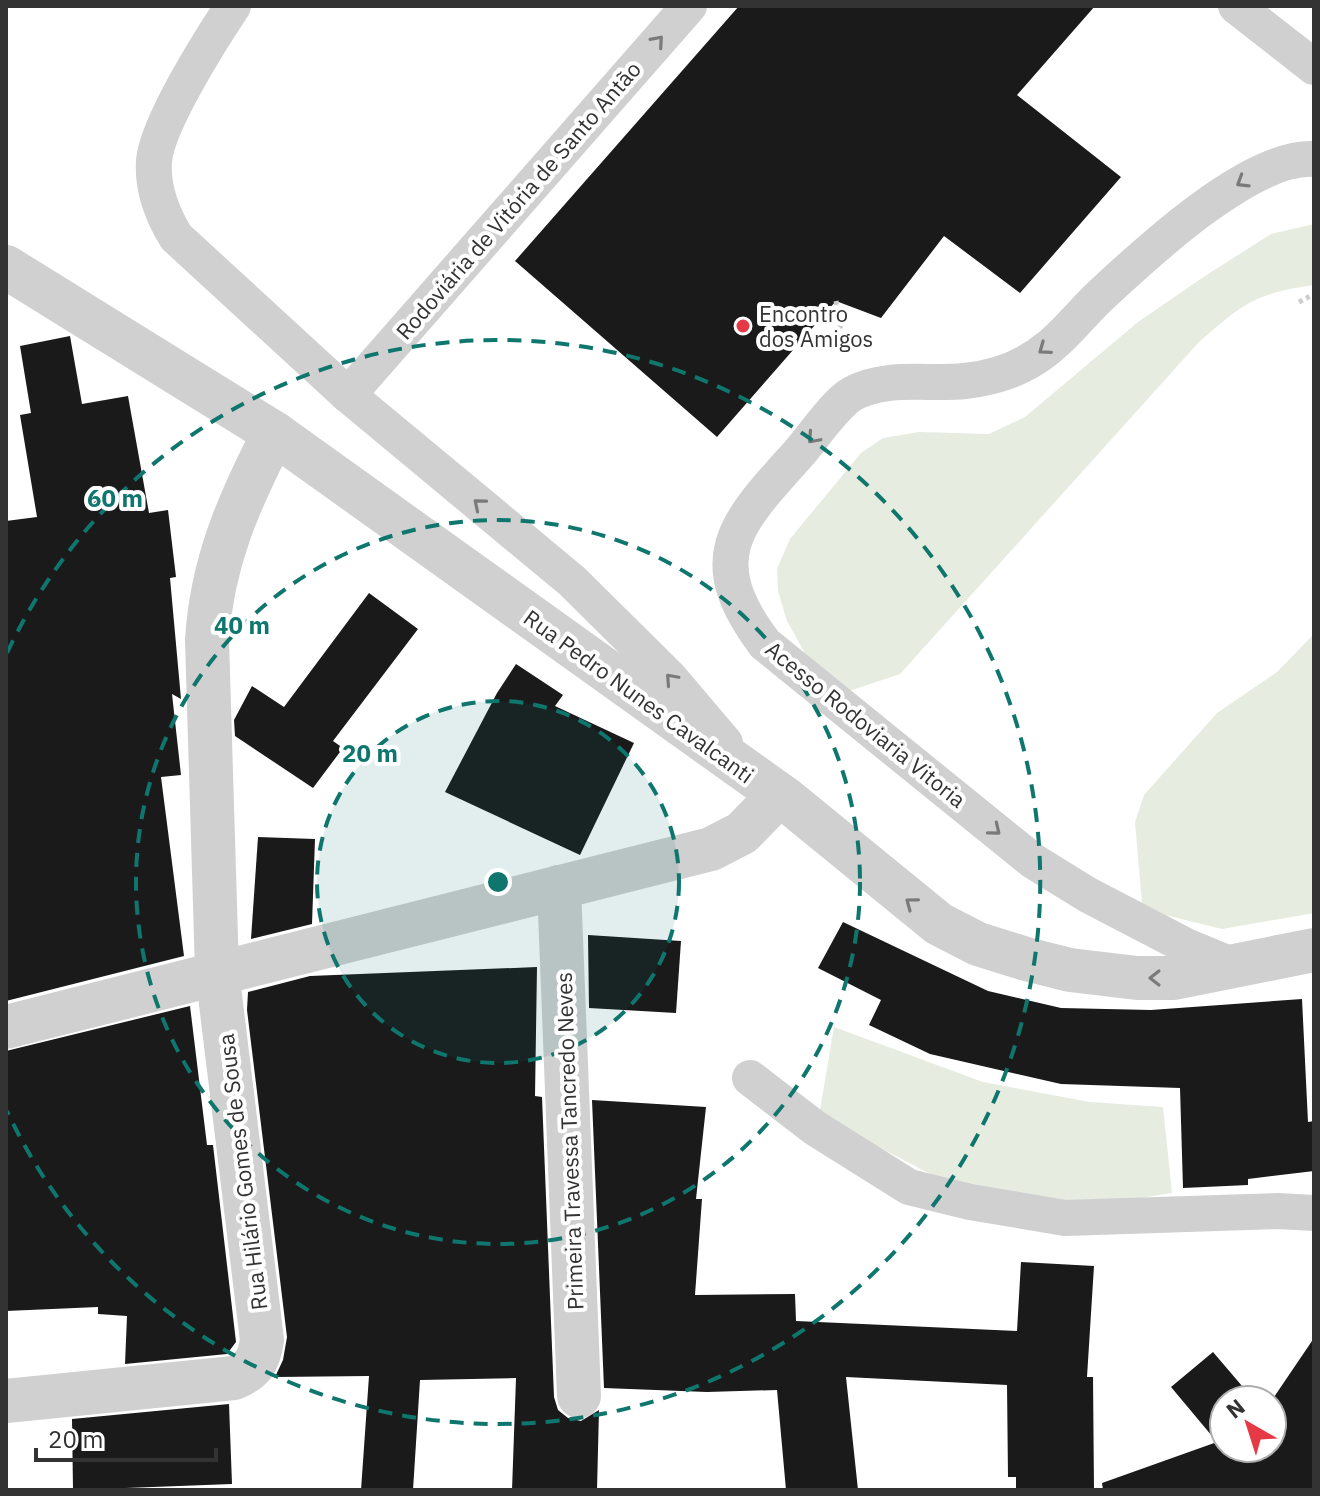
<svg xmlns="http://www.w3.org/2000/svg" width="1320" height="1496" viewBox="0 0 1320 1496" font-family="'IBM Plex Sans',sans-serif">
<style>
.green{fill:#e6ecdf}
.building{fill:#1a1a1a}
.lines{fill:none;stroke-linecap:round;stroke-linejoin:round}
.path{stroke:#cdcdcd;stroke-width:5;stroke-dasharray:4 4;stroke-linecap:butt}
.lane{stroke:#d0d0d0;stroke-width:36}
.street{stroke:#d0d0d0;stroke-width:44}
.oneway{stroke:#7a7a7a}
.ring{fill:none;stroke:#0f766e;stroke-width:4;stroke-dasharray:14 10}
.poi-dot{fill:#e63946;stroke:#fff;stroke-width:3}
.labels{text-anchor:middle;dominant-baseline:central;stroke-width:8;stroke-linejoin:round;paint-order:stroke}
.street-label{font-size:22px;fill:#333;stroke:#fff}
.poi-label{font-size:22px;fill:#333;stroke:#fff;text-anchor:start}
.centre{fill:#0f766e;stroke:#fff;stroke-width:4}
.ring-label{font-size:24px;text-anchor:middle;font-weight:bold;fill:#0f766e;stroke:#fff;stroke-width:8;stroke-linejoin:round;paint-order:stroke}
</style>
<rect width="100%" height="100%" fill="#fff"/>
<g class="green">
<path d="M1314 224V285C1255 293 1243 304 1199 342L900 674 849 691 807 657 787 621 778 591 777 569 790 539 861 453 883 438 919 432 989 434 1025 417 1138 322 1205 276 1271 234Z"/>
<polygon points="1314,634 1314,913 1222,929 1165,915 1142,903 1135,822 1144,795 1217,713 1277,672"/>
<polygon points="834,1027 983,1082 1090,1102 1163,1107 1172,1193 1090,1206 942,1180 819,1116"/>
</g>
<g class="building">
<polygon points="739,6 1095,6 1017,95 1121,177 1020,293 944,236 881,318 836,301 717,437 515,261"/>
<polygon points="70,336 82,404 128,396 149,513 168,510 176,577 170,578 181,699 172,694 181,775 161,777 184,956 6,1001 6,521 37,517 20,415 31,413 20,346"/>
<polygon points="369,593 418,629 333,741 343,748 313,788 235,736 234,720 252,686 284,707"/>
<polygon points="516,664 563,695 555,706 634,743 580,855 445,792 497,693"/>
<polygon points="258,837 315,839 312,924 251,939"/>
<polygon points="843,922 988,991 1061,1008 1151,1010 1302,999 1308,1122 1314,1121 1314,1171 1248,1179 1248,1185 1183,1188 1180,1088 1061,1084 930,1054 869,1025 881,1000 818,968"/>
<polygon points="588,935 681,941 676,1013 589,1008"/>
<polygon points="537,967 535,1096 542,1097 554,1397 558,1410 568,1418 581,1421 599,1410 597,1490 512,1490 516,1378 420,1380 413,1490 361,1490 369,1376 275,1377 283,1360 287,1337 247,1010 248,992 310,976"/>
<polygon points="190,1006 207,1145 213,1145 236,1342 227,1354 125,1364 127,1316 98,1314 98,1307 6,1311 6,1051"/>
<polygon points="592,1100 706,1107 696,1199 702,1199 695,1295 795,1294 796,1321 1017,1331 1021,1262 1094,1266 1087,1377 1093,1377 1094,1490 1016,1490 1016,1477 1008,1477 1007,1385 846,1377 858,1490 786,1490 777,1390 707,1392 604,1388"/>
<polygon points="1314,1338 1314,1490 1103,1490 1102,1483 1217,1442 1171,1387 1213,1352 1254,1400 1224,1400 1224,1448 1272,1448 1272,1400"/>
<polygon points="229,1404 232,1484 73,1490 72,1419"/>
</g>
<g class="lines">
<g class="path">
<polyline points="836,301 843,343"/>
<polyline points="1299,302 1314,294"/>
</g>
<g class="lane">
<path d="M233 6C211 39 157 124 154 161 152 189 162 214 176 237L348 395 572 581 669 677 725 743"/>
<polyline points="1236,6 1314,67"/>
<polyline points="348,395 689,6"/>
<path d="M1234 966 1188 947 1088 895 1033 861 765 644C699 557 737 522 799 453 813 437 835 404 852 394 885 375 929 385 965 381 995 378 1025 367 1048 348 1067 333 1082 313 1100 296 1146 253 1251 155 1314 159"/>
<polyline points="750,1078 815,1128 909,1187 970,1202 1065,1218 1278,1211 1314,1213"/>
</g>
<g class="street">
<polyline points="6,267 274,433 787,800 939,924 978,944 1026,959 1070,970 1137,978 1174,978 1314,950"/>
<polyline points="559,887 579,1396"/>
<polyline points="6,1027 711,849 742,833 779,795"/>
<path d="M6 1401 234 1378C253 1370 259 1361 262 1340L217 971 207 640C212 561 239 502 274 433"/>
</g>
</g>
<defs><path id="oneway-chevron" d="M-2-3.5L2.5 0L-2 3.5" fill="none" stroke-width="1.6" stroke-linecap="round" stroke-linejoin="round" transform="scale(2)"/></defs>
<g class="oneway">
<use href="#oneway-chevron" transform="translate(658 41) rotate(-49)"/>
<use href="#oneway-chevron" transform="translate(1242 182) rotate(148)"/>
<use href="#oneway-chevron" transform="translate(1044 349) rotate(144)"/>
<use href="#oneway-chevron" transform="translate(813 438) rotate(132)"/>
<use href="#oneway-chevron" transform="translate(479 504) rotate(-140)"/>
<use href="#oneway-chevron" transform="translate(671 679) rotate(-132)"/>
<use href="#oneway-chevron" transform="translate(995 830) rotate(39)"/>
<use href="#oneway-chevron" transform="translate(911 903) rotate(-143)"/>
<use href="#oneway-chevron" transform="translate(1155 978) rotate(180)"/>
</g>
<circle cx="498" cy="882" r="181" fill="#0f766e" fill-opacity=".12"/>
<g class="ring">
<circle cx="498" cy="882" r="181"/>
<circle cx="498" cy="882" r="362"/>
<path d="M7 653A542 542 0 1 1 7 1111"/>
</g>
<circle class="poi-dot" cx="743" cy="326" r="8"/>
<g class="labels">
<g class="street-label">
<text transform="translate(518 200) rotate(-49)">Rodoviária de Vitória de Santo Antão</text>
<text transform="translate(639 696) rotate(36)">Rua Pedro Nunes Cavalcanti</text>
<text transform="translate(866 724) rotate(39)">Acesso Rodoviaria Vitoria</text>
<text transform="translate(569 1141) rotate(-92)">Primeira Travessa Tancredo Neves</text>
<text transform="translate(242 1172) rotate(-97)">Rua Hilário Gomes de Sousa</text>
</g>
<g class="poi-label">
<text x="759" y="313">Encontro<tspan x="759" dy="25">dos Amigos</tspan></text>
</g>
</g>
<circle cx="498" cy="882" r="12" class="centre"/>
<g class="ring-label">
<text x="115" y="507">60 m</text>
<text x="242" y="634">40 m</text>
<text x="370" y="762">20 m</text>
</g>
<rect width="1320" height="1496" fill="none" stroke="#333333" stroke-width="16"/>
<g transform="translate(1248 1424) rotate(321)"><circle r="38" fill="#ffffff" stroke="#adadad" stroke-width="2"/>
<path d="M0-6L14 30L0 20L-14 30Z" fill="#e63946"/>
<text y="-12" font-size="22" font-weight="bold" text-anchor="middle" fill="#333333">N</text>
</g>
<path d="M36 1448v12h180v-12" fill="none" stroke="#333333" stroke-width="4"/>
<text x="48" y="1448" font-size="24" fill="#333333" stroke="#ffffff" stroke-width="6" paint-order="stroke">20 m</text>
</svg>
